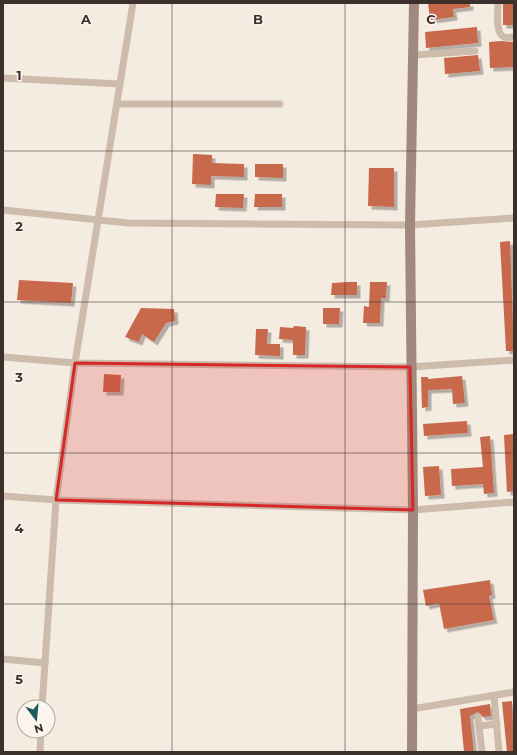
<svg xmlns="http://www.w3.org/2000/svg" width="517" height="755" viewBox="0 0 517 755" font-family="Montserrat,sans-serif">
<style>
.building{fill:#c8694b;filter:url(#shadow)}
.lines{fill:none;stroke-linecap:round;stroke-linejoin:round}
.street{stroke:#cdbbac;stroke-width:7}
.secondary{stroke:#a18a7d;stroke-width:10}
.marked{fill:#d62828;fill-opacity:0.2;stroke:#d62828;stroke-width:3;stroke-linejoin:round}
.grid{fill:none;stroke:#3b302b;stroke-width:1;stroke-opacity:0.55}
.grid-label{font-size:13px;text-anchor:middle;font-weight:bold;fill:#3b302b;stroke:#fbf5ee;stroke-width:3;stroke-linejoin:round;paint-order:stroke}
</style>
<defs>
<filter id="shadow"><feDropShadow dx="3.5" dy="3.5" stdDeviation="0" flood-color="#0004"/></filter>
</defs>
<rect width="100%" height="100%" fill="#f4ebe1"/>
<g class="building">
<polygon points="428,3 470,3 470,7 453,9 454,17 430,20"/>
<rect x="503" y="3" width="11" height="22"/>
<polygon points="477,27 478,43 426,48 425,32"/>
<polygon points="501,41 514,42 514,67 490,68 489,42"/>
<polygon points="478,55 480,71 445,74 444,58"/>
<polygon points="193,154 212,155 212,163 244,164 244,177 211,176 211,185 192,184"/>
<polygon points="255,164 283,164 283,178 255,177"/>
<polygon points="369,168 394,168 394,207 368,206"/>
<polygon points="216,194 244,194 243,208 215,207"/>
<polygon points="255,194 282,194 282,207 254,207"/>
<polygon points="510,241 514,351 506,351 500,242"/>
<polygon points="19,280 73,283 71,303 17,300"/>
<polygon points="348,282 357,282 357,295 331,295 332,283"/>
<polygon points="370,282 387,282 386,298 381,298 380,323 363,323 364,306 369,307"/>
<polygon points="141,308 174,309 175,321 166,323 154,342 142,334 139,342 125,337"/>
<polygon points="323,308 340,308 339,324 323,324"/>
<polygon points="294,326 306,327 305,355 293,355 293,340 279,339 280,327 293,328"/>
<polygon points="256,329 268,329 267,344 280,344 280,356 255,355"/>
<polygon points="104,374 121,375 120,392 103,392"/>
<polygon points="462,376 465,403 453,404 452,389 428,390 428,407 422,408 421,377 428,377 428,379"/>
<polygon points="467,421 468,433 424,436 423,424"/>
<polygon points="514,434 514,491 507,492 504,435"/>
<polygon points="490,436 494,493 484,494 483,484 452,486 451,469 483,467 480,437"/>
<polygon points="439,466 441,495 425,496 423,467"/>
<polygon points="490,580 492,595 489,596 494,620 444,629 439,603 426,606 423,590"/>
<polygon points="512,701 514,752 507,752 502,702"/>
<polygon points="490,704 491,716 483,717 478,712 470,716 474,752 464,752 460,709"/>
</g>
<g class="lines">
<g class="street">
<path d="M498 3C498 11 495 34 504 37 507 38 511 37 514 37"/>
<polyline points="414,55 475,51"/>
<polyline points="3,78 120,84"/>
<polyline points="118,104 280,104"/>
<polyline points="3,210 128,223 410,225 514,218"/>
<polyline points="3,357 75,363 410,367 514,360"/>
<polyline points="3,496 56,500 75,363 133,3"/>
<polyline points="3,659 45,663"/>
<polyline points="494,696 499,752"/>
<polyline points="42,707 56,500 413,510 514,502"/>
<polyline points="412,709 514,692"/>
<polyline points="478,717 482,752"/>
<polyline points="479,726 497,724"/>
<polyline points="40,752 41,731"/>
</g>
<polyline class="secondary" points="412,752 413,510 410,225 414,3"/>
</g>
<path class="marked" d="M75 363 410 367 413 510 56 500Z"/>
<path class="grid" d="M172 3V752M345 3V752M3 151H514M3 302H514M3 453H514M3 604H514"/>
<g class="grid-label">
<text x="86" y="24">A</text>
<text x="258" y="24">B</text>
<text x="431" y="24">C</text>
<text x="19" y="80">1</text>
<text x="19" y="231">2</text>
<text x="19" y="382">3</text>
<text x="19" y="533">4</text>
<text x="19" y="684">5</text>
</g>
<rect width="517" height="755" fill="none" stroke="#3b302b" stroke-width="8"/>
<g transform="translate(36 719) rotate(164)"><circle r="19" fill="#fbf5ee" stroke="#aea6a0"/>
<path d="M0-3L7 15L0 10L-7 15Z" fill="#1f5a5e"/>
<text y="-6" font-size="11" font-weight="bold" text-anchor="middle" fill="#3b302b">N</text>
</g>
</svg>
